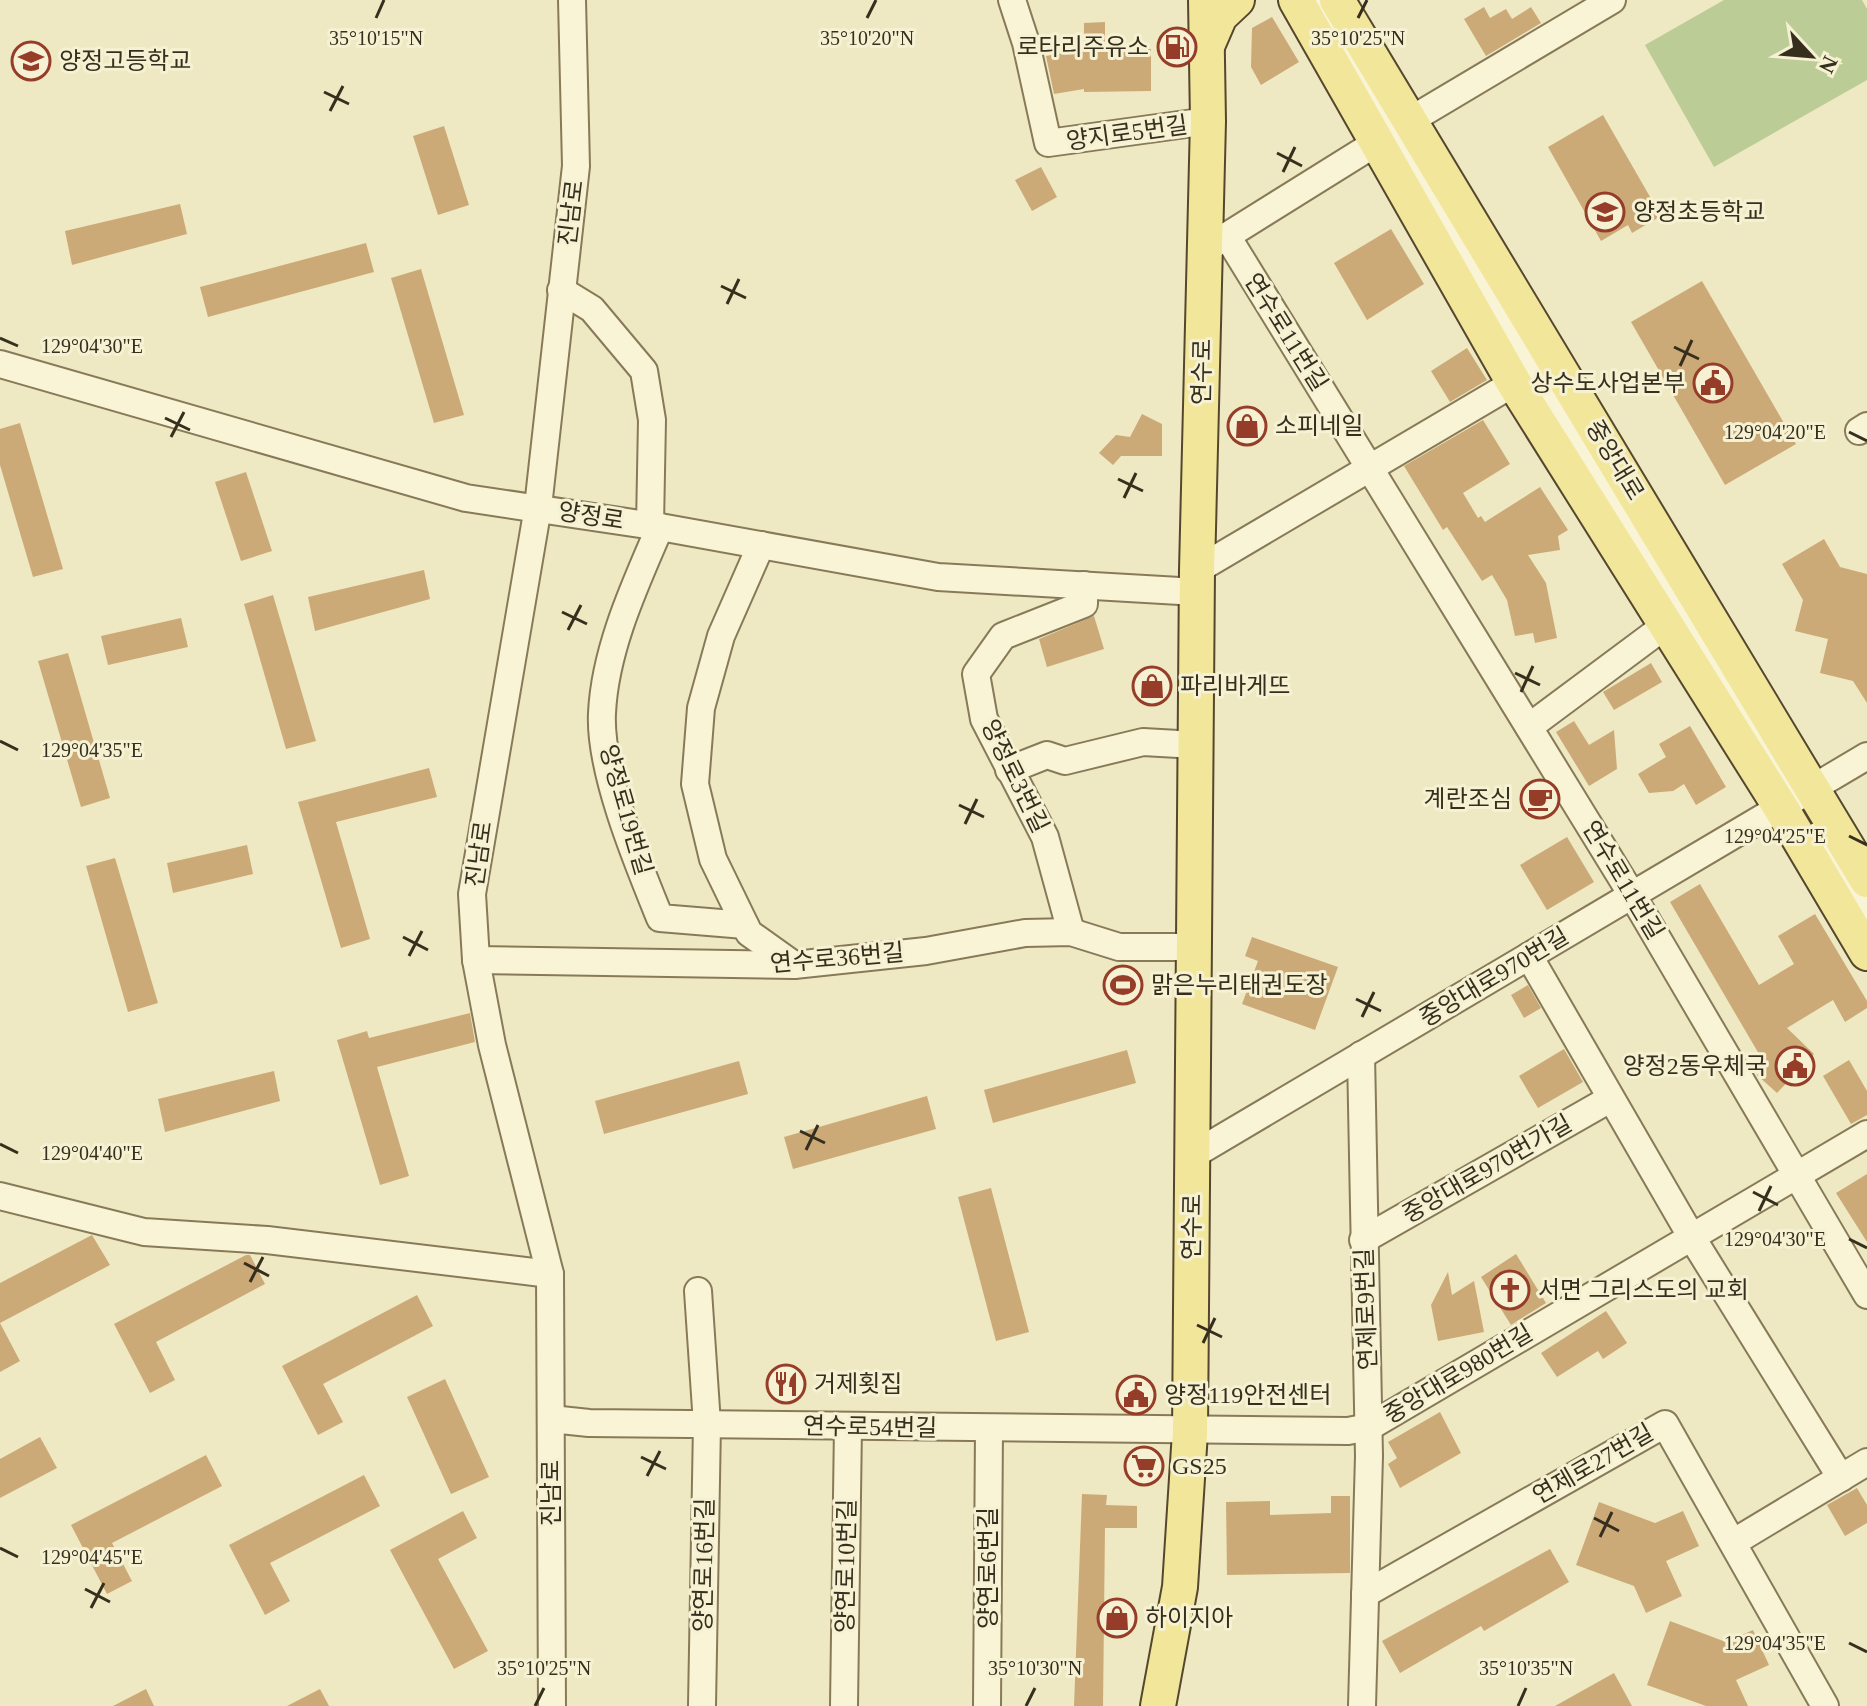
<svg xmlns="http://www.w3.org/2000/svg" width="1867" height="1706" viewBox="0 0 1867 1706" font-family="'Times New Roman','Noto Sans KR',serif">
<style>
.green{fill:#bccc96}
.building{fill:#ccaa78}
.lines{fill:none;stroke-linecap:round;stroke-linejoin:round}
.minor-casing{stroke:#887a59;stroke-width:30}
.major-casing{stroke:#55472e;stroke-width:38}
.minor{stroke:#f9f4d5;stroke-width:26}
.major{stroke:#f1e69a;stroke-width:34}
.ticks{fill:none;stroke:#372f1e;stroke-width:3}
.labels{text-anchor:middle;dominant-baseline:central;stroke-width:6;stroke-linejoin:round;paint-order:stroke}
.poi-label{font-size:24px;fill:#372f1e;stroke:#f5f1d2;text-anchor:start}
.street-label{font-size:24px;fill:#372f1e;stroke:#f5f1d2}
.ticks-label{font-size:20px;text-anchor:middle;fill:#372f1e;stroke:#f5f1d2;stroke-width:6;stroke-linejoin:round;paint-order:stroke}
</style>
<rect width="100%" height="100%" fill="#eee9c2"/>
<polygon class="green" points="1724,0 1862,0 1867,9 1867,80 1714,167 1645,45"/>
<g class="building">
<polygon points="1484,7 1490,18 1506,9 1512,19 1531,7 1541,23 1486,56 1464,19"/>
<polygon points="1272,17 1299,62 1261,85 1251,67 1252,28"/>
<polygon points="1105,22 1105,50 1151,49 1151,91 1084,92 1084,89 1054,94 1046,56 1084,49 1084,23"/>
<polygon points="1603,115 1661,216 1632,233 1628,225 1601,241 1548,147"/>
<polygon points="444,126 469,205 438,215 413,136"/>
<polygon points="1041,167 1057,197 1032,211 1015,180"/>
<polygon points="180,204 187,234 72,265 65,231"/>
<polygon points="1391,229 1424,284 1367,320 1334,263"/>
<polygon points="366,243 374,272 208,317 200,287"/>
<polygon points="421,269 464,415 434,423 391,278"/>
<polygon points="1702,281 1796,444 1725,485 1631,322"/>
<polygon points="1467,348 1487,380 1450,402 1431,371"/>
<polygon points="1142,414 1162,424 1162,456 1121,456 1113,465 1099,453 1116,435 1130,437"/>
<polygon points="1483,420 1510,464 1463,493 1478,518 1481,516 1485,522 1540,487 1568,530 1558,536 1560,550 1528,555 1546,583 1557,638 1535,643 1533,633 1515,636 1507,600 1492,575 1482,581 1447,527 1443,530 1404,466"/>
<polygon points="20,423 63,569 33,577 0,465 0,429"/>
<polygon points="246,472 272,551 241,561 215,482"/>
<polygon points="1824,539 1840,567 1867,574 1867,703 1853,681 1820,673 1828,639 1795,631 1803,600 1782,564"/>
<polygon points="424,570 430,599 315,631 308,597"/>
<polygon points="273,595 316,741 286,749 244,604"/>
<polygon points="1094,616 1104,649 1047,667 1039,639"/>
<polygon points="181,618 188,647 108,665 101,636"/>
<polygon points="68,653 110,798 81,807 38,661"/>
<polygon points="1651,663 1662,682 1614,710 1603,692"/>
<polygon points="1574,721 1589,745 1614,730 1617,769 1589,786 1556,732"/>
<polygon points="1690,726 1726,787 1696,805 1684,784 1673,791 1649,793 1638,774 1666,757 1659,744"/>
<polygon points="429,768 437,797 336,822 370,939 341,948 298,802"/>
<polygon points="1567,837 1594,882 1547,910 1520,865"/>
<polygon points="247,845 253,874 173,893 167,863"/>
<polygon points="115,858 158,1003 128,1012 86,866"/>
<polygon points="1700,884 1759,985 1794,964 1778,936 1815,914 1867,1001 1867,1008 1845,1022 1833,1000 1787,1028 1814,1054 1777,1093 1757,1075 1766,1066 1670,902"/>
<polygon points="1252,937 1338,967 1315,1030 1242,1004 1258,961 1245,956"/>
<polygon points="1528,985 1541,1008 1524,1018 1511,995"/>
<polygon points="470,1013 475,1042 377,1067 409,1176 380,1185 337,1040 367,1031 369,1038"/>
<polygon points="1564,1049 1583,1082 1538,1108 1519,1076"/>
<polygon points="1127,1050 1136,1083 993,1123 984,1090"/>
<polygon points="1849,1060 1867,1091 1867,1115 1851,1124 1823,1076"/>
<polygon points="739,1061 748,1094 604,1134 595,1101"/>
<polygon points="274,1071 280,1101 165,1132 158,1099"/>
<polygon points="927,1096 936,1129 793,1169 784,1137"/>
<polygon points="1867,1174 1867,1242 1836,1193"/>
<polygon points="991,1188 1029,1332 996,1341 958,1197"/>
<polygon points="92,1235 110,1265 0,1323 20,1361 0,1372 0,1283"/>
<polygon points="1516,1254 1546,1303 1511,1325 1481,1277"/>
<polygon points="246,1255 250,1255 265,1284 156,1342 175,1380 150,1393 114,1324"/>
<polygon points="1448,1272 1452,1295 1474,1281 1484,1332 1438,1341 1431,1305"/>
<polygon points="417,1295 433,1326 323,1384 343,1422 318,1435 282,1366"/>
<polygon points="1606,1311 1627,1343 1603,1359 1598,1351 1557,1377 1541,1353"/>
<polygon points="445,1379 489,1477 451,1494 407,1397"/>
<polygon points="1440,1412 1461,1453 1400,1488 1388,1464 1397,1458 1388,1442"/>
<polygon points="40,1437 57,1468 0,1498 0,1459"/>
<polygon points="206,1455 222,1486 112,1543 132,1581 107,1594 71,1525"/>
<polygon points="364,1475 380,1506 270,1563 290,1601 265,1615 229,1545"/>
<polygon points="1857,1488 1867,1505 1867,1523 1845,1536 1827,1505"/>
<polygon points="1082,1494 1107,1495 1106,1505 1137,1506 1137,1528 1105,1528 1103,1706 1074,1706"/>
<polygon points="1331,1496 1350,1496 1350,1573 1227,1575 1226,1502 1270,1501 1270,1515 1331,1513"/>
<polygon points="1599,1502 1655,1523 1683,1511 1699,1546 1666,1561 1682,1596 1646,1613 1634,1586 1576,1565"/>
<polygon points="463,1511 477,1538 438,1559 488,1651 454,1669 390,1550"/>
<polygon points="1550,1549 1569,1582 1484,1631 1481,1626 1400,1673 1382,1641"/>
<polygon points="1670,1621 1726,1642 1753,1630 1769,1665 1736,1680 1748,1706 1706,1706 1647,1685"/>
<polygon points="1614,1673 1632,1706 1555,1706"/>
<polygon points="146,1689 154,1706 113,1706"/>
<polygon points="320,1689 329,1706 287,1706"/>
</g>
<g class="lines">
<defs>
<g id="minor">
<polyline points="1012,0 1026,43 1048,143 1208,121"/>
<polyline points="1315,0 1793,796"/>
<polyline points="1409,121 1612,0"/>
<polyline points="1227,236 1632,895 1867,1295"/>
<polyline points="1214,244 1379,141"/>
<polyline points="561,290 592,309 644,371 652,420 650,525"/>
<polyline points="0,364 466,498 660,527 938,577 1197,592"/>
<polyline points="1859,431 1867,426"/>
<path d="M660 527C635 585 605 649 602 713 599 771 638 864 660 918L745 925"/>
<polyline points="761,545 721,636 701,708 695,784 713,859 749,933 794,965"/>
<polyline points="1197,570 1514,383"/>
<polyline points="1529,727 1666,625"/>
<polyline points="1009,770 1047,755 1065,761 1143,742 1196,745"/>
<polyline points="1817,836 1867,918"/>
<polyline points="1071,932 1045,837 984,719 976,674 1003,636 1084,604 1084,585"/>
<polyline points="1529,956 1691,1236 1841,1478"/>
<polyline points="476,960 794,965 926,951 1025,933 1071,932 1119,947 1194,947"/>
<polyline points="1361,1055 1369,1456 1362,1706"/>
<polyline points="1193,1155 1867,756"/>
<polyline points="0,1196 144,1232 267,1240 550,1274"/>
<polyline points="1363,1240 1610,1099"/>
<polyline points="698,1291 707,1424 702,1706"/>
<polyline points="551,1419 589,1423 1348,1431 1369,1427 1867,1134"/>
<polyline points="1734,1542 1867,1462"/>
<polyline points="1365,1594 1665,1424 1825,1706"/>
<polyline points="552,1706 550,1274 492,1045 476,960 472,894 538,507 576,166 572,0"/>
<polyline points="844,1706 848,1426"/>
<polyline points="987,1706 989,1430"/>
</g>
<g id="major">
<polyline points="1296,0 1514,383 1781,808 1867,953"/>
<polyline points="1337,0 1867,880"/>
<polyline points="1207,46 1220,16 1237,0"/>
<polyline points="1158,1706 1180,1587 1190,1432 1197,570 1208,121 1206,0"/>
</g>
</defs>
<use href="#minor" class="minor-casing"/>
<use href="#major" class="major-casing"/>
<use href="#minor" class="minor"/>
<use href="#major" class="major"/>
</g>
<path class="ticks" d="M376 18 384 0M867 18 876 0M1358 18 1367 0M324 92 349 104M330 111 343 86M1277 153 1302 166M1283 172 1295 147M721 286 746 298M727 304 739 279M0 338 18 346M1674 347 1699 359M1680 366 1692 340M165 418 190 430M1849 432 1867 441M171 437 184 412M1118 479 1143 491M1124 498 1136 473M562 612 587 624M568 630 581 605M1515 673 1540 685M1521 692 1533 666M0 741 18 750M959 805 984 817M965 824 977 799M1849 836 1867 845M403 937 428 950M409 956 422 931M1356 999 1381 1011M1362 1017 1374 992M800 1131 825 1143M0 1144 18 1153M806 1150 818 1125M1753 1192 1778 1205M1759 1211 1771 1186M1849 1239 1867 1248M244 1263 269 1276M250 1282 263 1257M1197 1325 1222 1337M1203 1343 1215 1318M641 1457 666 1469M647 1476 660 1451M1594 1518 1619 1531M1600 1537 1612 1512M0 1548 18 1557M85 1589 110 1602M91 1608 104 1583M1849 1643 1867 1652M535 1706 544 1688M1026 1706 1035 1688M1518 1706 1526 1688"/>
<defs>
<symbol id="fuel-ring" viewBox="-11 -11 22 22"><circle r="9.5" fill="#f5f1d2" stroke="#963d2a" stroke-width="1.5"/><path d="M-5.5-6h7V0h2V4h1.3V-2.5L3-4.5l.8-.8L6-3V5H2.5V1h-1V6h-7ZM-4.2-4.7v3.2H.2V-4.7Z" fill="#963d2a"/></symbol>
<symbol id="school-ring" viewBox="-11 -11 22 22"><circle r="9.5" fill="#f5f1d2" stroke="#963d2a" stroke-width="1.5"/><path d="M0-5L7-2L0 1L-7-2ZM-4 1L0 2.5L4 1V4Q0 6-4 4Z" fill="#963d2a"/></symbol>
<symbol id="civic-ring" viewBox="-11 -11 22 22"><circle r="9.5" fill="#f5f1d2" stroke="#963d2a" stroke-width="1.5"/><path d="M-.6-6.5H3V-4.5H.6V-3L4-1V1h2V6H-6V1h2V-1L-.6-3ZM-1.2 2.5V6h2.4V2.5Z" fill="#963d2a"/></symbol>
<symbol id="shop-ring" viewBox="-11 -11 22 22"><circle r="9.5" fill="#f5f1d2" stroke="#963d2a" stroke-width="1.5"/><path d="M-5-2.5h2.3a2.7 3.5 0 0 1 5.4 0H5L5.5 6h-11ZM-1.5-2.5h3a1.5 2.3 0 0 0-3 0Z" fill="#963d2a"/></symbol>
<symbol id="cafe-ring" viewBox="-11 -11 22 22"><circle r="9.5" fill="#f5f1d2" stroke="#963d2a" stroke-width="1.5"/><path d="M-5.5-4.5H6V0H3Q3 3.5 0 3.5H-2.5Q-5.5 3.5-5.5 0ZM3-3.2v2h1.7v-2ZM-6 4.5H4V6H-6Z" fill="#963d2a"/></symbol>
<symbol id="stadium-ring" viewBox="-11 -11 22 22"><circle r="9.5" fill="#f5f1d2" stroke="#963d2a" stroke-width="1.5"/><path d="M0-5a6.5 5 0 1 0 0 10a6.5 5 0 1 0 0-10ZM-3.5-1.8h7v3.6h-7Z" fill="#963d2a"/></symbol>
<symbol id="church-ring" viewBox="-11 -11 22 22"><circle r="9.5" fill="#f5f1d2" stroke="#963d2a" stroke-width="1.5"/><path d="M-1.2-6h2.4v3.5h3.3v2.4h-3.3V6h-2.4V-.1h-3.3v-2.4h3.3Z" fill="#963d2a"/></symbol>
<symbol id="restaurant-ring" viewBox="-11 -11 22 22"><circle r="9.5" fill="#f5f1d2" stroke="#963d2a" stroke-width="1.5"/><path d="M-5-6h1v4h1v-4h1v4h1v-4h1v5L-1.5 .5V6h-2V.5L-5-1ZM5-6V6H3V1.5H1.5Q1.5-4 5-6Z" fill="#963d2a"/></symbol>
<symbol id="supermarket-ring" viewBox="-11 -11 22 22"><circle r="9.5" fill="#f5f1d2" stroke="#963d2a" stroke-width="1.5"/><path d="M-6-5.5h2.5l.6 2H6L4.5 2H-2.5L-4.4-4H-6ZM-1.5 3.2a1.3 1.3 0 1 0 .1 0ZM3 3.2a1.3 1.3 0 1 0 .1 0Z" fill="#963d2a"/></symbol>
</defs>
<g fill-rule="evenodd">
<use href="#fuel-ring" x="1155" y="25" width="44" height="44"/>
<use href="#school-ring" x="9" y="39" width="44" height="44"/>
<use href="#school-ring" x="1583" y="190" width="44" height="44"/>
<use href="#civic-ring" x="1691" y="361" width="44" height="44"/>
<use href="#shop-ring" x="1225" y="404" width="44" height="44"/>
<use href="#shop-ring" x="1130" y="664" width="44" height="44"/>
<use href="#cafe-ring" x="1518" y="777" width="44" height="44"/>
<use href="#stadium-ring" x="1101" y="963" width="44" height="44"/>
<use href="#civic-ring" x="1773" y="1044" width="44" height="44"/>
<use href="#church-ring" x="1488" y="1268" width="44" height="44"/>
<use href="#restaurant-ring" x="764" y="1362" width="44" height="44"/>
<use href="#civic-ring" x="1114" y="1373" width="44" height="44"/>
<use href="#supermarket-ring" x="1122" y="1444" width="44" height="44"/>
<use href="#shop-ring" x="1095" y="1596" width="44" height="44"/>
</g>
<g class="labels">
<g class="poi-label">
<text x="1149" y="47" text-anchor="end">로타리주유소</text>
<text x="59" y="61">양정고등학교</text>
<text x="1633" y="212">양정초등학교</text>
<text x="1685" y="383" text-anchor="end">상수도사업본부</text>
<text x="1275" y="426">소피네일</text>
<text x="1180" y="686">파리바게뜨</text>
<text x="1512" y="799" text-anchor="end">계란조심</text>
<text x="1151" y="985">맑은누리태권도장</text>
<text x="1767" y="1066" text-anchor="end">양정2동우체국</text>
<text x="1538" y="1290">서면 그리스도의 교회</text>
<text x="814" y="1384">거제횟집</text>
<text x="1164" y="1395">양정119안전센터</text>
<text x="1172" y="1466">GS25</text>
<text x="1145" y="1618">하이지아</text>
</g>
<g class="street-label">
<text transform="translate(1127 133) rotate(-8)">양지로5번길</text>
<text transform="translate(571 213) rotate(-83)">진남로</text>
<text transform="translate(1286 332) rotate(58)">연수로11번길</text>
<text transform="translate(1202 372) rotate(-89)">연수로</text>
<text transform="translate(1615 460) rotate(59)">중앙대로</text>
<text transform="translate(591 516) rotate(9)">양정로</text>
<text transform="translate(1015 776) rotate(64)">양정로3번길</text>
<text transform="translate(626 810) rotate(74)">양정로19번길</text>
<text transform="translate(479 854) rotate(-82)">진남로</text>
<text transform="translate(1623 880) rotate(59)">연수로11번길</text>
<text transform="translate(837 958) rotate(-5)">연수로36번길</text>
<text transform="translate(1494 977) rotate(-31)">중앙대로970번길</text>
<text transform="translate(1487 1169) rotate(-30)">중앙대로970번가길</text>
<text transform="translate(1192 1227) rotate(-89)">연수로</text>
<text transform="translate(1366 1309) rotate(-92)">연제로9번길</text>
<text transform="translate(1458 1374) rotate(-31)">중앙대로980번길</text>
<text transform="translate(870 1427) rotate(1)">연수로54번길</text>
<text transform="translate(1593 1464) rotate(-30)">연제로27번길</text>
<text transform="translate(551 1493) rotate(-90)">진남로</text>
<text transform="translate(704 1565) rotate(-89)">양연로16번길</text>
<text transform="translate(846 1566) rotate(-89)">양연로10번길</text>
<text transform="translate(988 1568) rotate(-90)">양연로6번길</text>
</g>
</g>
<g class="ticks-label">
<text x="376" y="45">35°10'15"N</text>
<text x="867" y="45">35°10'20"N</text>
<text x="1358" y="45">35°10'25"N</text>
<text x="92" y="353">129°04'30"E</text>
<text x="1775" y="439">129°04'20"E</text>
<text x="92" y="757">129°04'35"E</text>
<text x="1775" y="843">129°04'25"E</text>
<text x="92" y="1160">129°04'40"E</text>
<text x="1775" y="1246">129°04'30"E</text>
<text x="92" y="1564">129°04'45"E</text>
<text x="1775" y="1650">129°04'35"E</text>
<text x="544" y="1675">35°10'25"N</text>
<text x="1035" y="1675">35°10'30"N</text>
<text x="1526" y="1675">35°10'35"N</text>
</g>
<g transform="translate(1811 56) rotate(116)" stroke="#f5f1d2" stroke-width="6" paint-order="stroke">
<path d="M0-6L14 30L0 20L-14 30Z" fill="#372f1e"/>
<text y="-12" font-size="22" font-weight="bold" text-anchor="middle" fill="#372f1e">N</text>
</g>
</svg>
